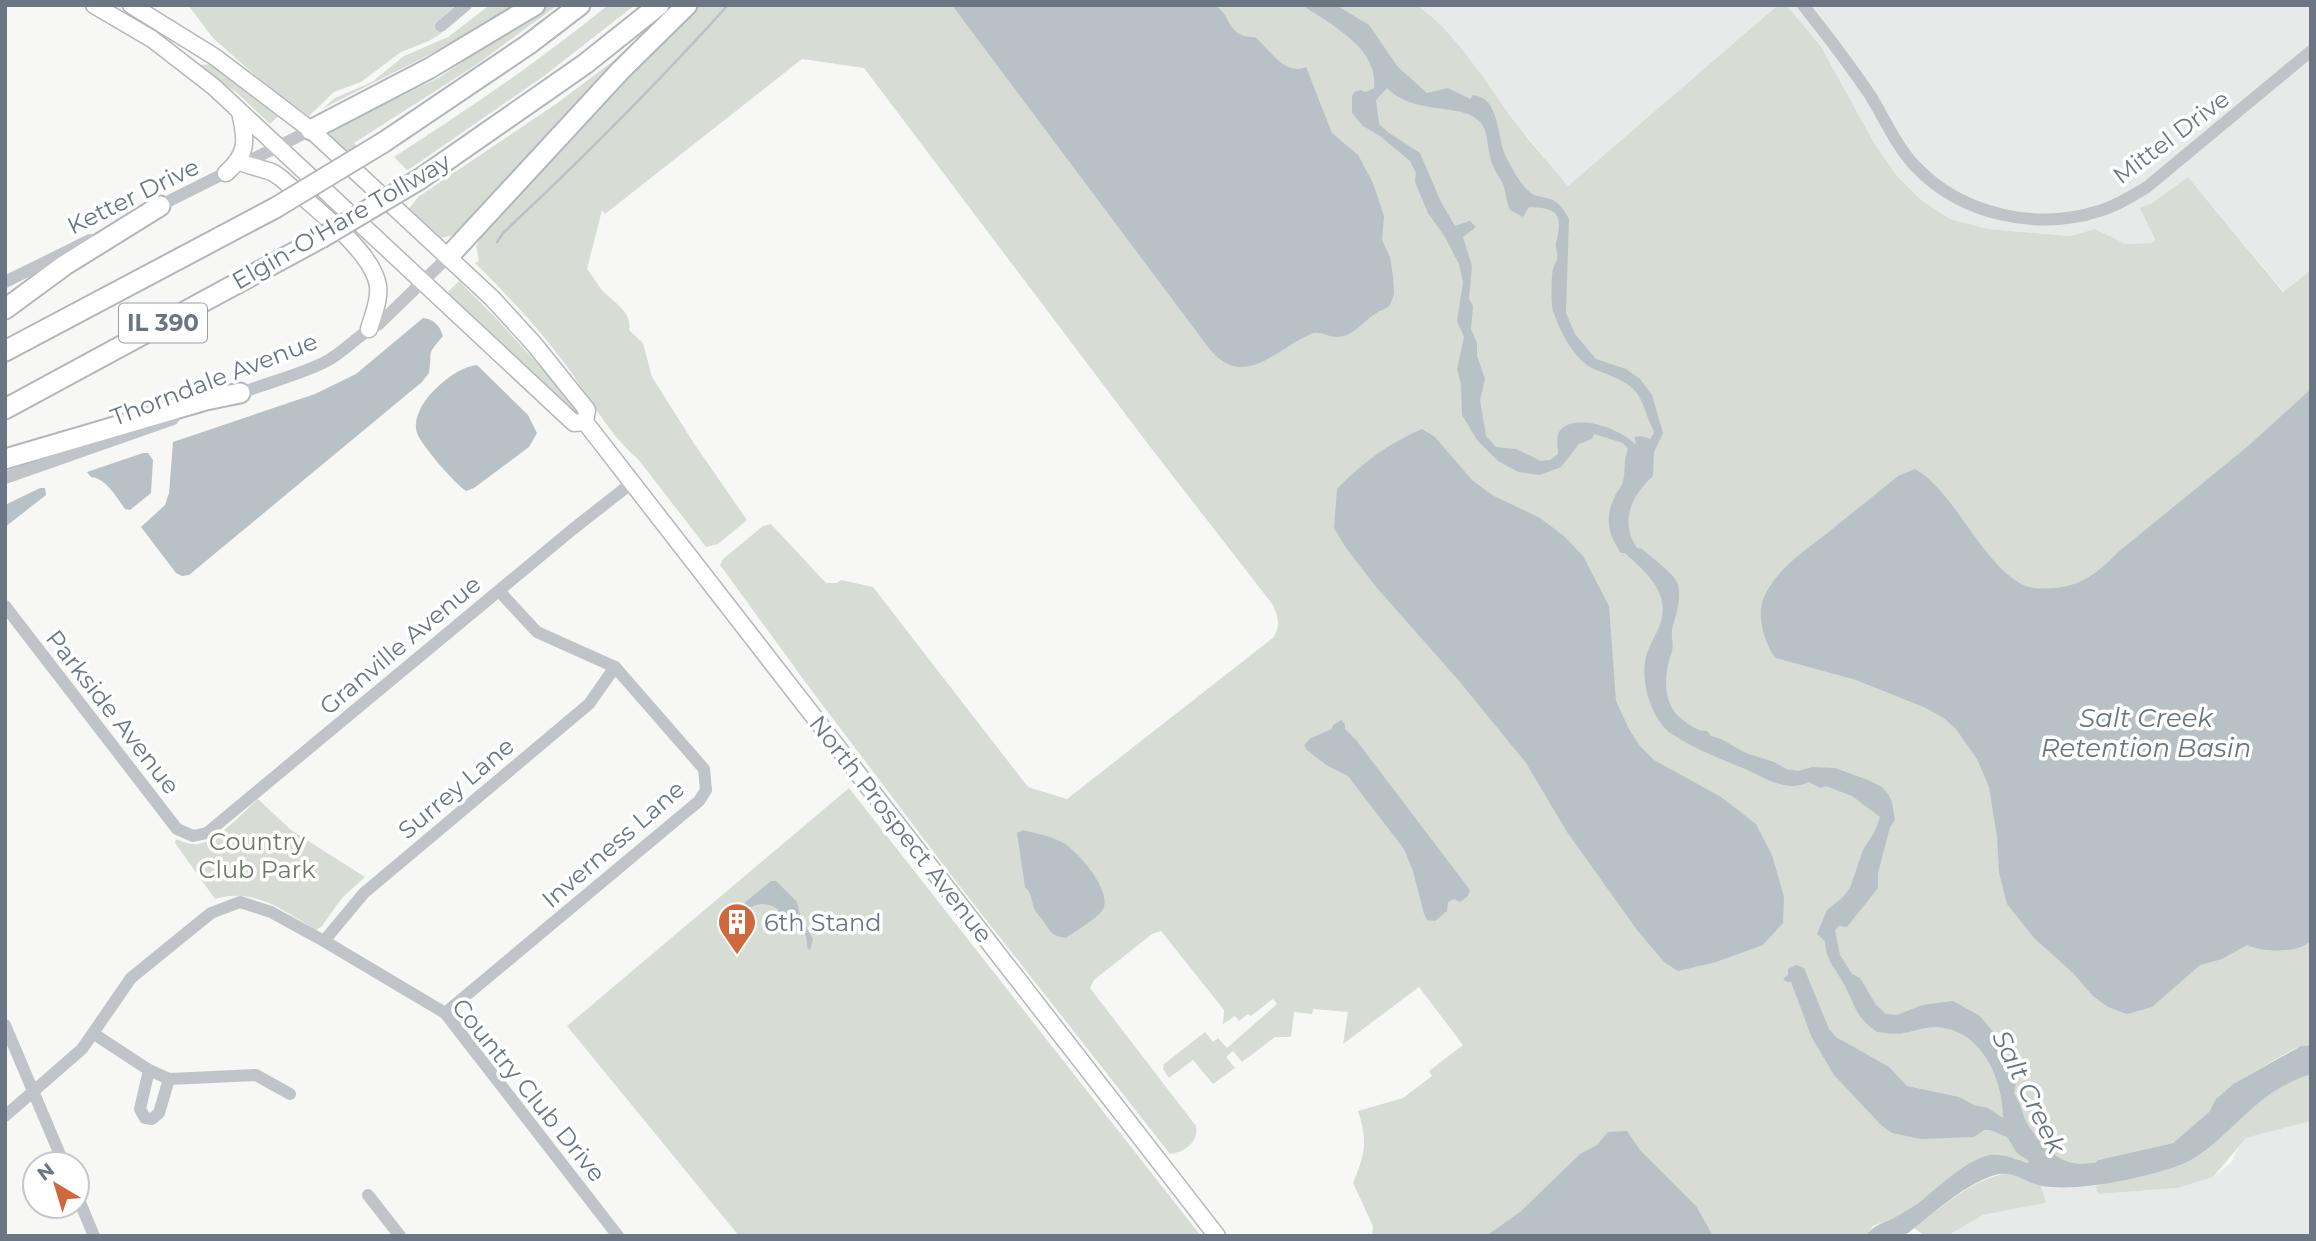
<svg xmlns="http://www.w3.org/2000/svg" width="2316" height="1241" viewBox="0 0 2316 1241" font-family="Montserrat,sans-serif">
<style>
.built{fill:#e8e9e9}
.green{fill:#d7dcd5}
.water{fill:#b8c1c6;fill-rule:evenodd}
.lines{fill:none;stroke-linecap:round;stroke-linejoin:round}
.stream{stroke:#b8c1c6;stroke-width:2.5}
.major-casing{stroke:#b4b7bb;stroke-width:19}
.highway-casing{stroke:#b3b6ba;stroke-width:23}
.minor{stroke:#c0c3c7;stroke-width:12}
.major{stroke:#fff;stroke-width:16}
.highway{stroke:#fff;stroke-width:19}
.highway-bridge-casing{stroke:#b3b6ba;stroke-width:23;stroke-linecap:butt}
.highway-bridge{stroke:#fff;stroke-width:19}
.labels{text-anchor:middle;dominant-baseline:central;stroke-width:7;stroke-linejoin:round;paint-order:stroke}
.shield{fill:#fff;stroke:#979fa8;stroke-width:2}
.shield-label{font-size:23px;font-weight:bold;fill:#6a7683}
.street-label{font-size:24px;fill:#6a7683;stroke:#fff}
.park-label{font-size:24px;fill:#6b7b68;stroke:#fff}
.poi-label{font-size:24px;fill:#6a7683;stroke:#fff;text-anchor:start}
.water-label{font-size:26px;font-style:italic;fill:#66777f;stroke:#fff}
</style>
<rect width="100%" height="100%" fill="#f7f8f5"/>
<g class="built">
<polygon points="1417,5 1778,5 1568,186 1520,128 1473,64 1427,12"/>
<polygon points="1786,5 2311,5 2311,270 2284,292 2188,177 2152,203 2141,208 2155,239 2151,243 2126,244 2095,229 2070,236 1988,229 1950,219 1921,200 1897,176 1874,143"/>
<polygon points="2311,1121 2311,1236 1947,1236 1983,1215 2045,1203 2041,1186 2095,1186 2098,1194 2178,1188 2213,1177 2231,1163 2240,1144 2246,1138"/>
</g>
<g class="green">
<polygon points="188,5 456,5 435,23 442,33 429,41 401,52 361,82 334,92 309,116 266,85 213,38"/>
<polygon points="490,5 519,5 464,37 322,109 335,98 372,82 404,56 448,37"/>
<polygon points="546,5 558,5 476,65 354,143 357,146 346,152 331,139 330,131 440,77"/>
<path d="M608 5H635L544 76 414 166 407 170 394 157C467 110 540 61 608 5Z"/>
<path d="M700 5H1417C1456 32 1490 89 1519 127 1534 147 1552 166 1568 186L1778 5H1786L1821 47 1874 143 1897 176 1921 200 1950 219 1988 229 2070 236 2095 229 2126 244 2151 243 2155 239 2140 208 2152 203 2188 177 2283 292 2311 270V1045L2301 1046 2292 1050 2233 1084 2219 1096 2209 1112 2173 1143 2098 1160 2095 1163H2029L2014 1158 1926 1197 1901 1215 1873 1226 1865 1236H1372L1373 1226 1353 1183C1365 1154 1368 1141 1358 1111L1403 1098 1432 1076 1429 1071 1463 1045 1419 987 1343 1044 1348 1012 1313 1009 1312 1014 1294 1012 1291 1037H1275L1242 1062 1233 1051 1226 1057 1235 1068 1213 1084 1193 1060 1169 1078 1163 1069 1164 1064 1205 1032 1213 1042 1218 1038 1227 1048 1277 1004 1273 999 1251 1016 1248 1014 1239 1021 1235 1016 1223 1024 1224 1010 1161 931 1152 934 1094 980 1090 988 1196 1126C1199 1142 1185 1152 1170 1154L958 884 809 687 720 565 722 560 763 526 771 524 826 583H837L841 580 873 587 1028 787 1067 799 1274 637C1280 625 1279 618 1273 605L1151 448 864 68 802 59 605 214 602 210 587 269C592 275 596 282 601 289 611 301 633 311 629 330L643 343 652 377 695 445 747 520 718 544 706 547 638 459C606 432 587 392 562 360 536 325 506 294 475 263L479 261 476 246 480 239 650 53Z"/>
<polygon points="625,52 456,234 442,238 437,236 408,210 418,197 556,104"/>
<polygon points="214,64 279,115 270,124 237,93 198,67 199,65"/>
<polygon points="459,281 496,318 581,411 575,416 456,302 448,292"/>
<polygon points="849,788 1201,1236 739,1236 567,1026"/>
<path d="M258 799 291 830 365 877 342 898 322 926 316 930C284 911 254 887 215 899L175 843 176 839C183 842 190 845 198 844 217 842 244 811 258 799Z"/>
<polygon points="2308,1074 2311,1075 2311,1121 2246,1138 2213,1177 2178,1188 2098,1194 2095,1186 2181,1164 2200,1153 2258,1102 2283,1085"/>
<path d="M2008 1173 2041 1186 2046 1203 1983 1215 1947 1236H1925L1914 1228C1943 1206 1972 1179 2008 1173Z"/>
</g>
<g class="water">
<path d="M952 5H1212C1233 11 1224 38 1255 37 1269 48 1284 77 1306 67L1332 133 1358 155 1373 183 1384 216 1382 240 1390 257 1393 276 1394 294 1390 305C1385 310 1380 310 1375 314 1362 322 1353 338 1335 337 1327 336 1322 332 1313 333 1275 349 1243 392 1208 347Z"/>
<path d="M1302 5H1336L1369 25 1398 67 1427 93 1448 88 1470 99 1473 95C1501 98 1496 138 1506 157 1512 168 1521 186 1531 193 1536 197 1541 196 1546 198 1559 200 1563 209 1569 219L1566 313 1575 334 1596 359 1626 369 1640 379 1652 395 1663 433 1654 452 1653 476C1632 495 1619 521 1637 548L1642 549C1651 557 1673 573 1677 582 1683 596 1675 617 1672 630 1671 637 1674 644 1672 651 1664 673 1661 705 1683 720 1691 726 1697 731 1707 731L1711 736 1721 739 1746 753 1774 762 1786 769 1798 771 1813 767 1835 768 1868 780 1882 787 1888 794 1892 802 1895 820 1890 827 1878 873V888L1847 927 1839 926 1835 930 1840 955 1852 974 1860 978 1876 1005 1886 1014 1897 1015 1922 1005 1953 1001 1980 1016 1994 1033C1994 1041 1999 1054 2007 1056L2016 1082 2014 1094C2021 1102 2021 1111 2025 1119 2033 1136 2054 1160 2073 1163 2080 1164 2088 1163 2095 1163L2098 1160 2173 1143 2209 1112 2216 1099 2233 1084 2301 1046 2311 1045V1075C2304 1075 2298 1079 2291 1082 2248 1101 2219 1150 2180 1165 2145 1178 2079 1192 2043 1186 2024 1183 2013 1168 1992 1176 1961 1187 1934 1213 1908 1233L1899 1236H1865C1877 1222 1886 1223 1901 1214 1931 1198 1953 1167 1986 1156 1998 1152 2016 1159 2028 1163L2029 1161 2017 1153 2007 1137 1990 1130H1984L1974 1137 1921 1139 1892 1133 1882 1126 1834 1075 1812 1038 1791 982H1787L1783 979 1788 975V969L1796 965 1804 968 1829 1029 1836 1037 1889 1067 1907 1086 1959 1097 1974 1105 1988 1108 2003 1118C2003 1078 1981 1029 1936 1027 1924 1027 1915 1031 1904 1033 1896 1035 1886 1033 1877 1032 1856 1017 1856 1008 1845 986 1837 970 1825 960 1825 941L1817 934 1827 910 1843 897 1850 888 1863 850 1875 831 1880 817 1852 796 1826 786 1820 788 1809 782C1786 793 1766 778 1745 769 1721 759 1694 749 1672 734 1651 720 1640 681 1646 657 1651 637 1668 623 1661 598 1657 581 1637 564 1625 553H1621C1607 533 1605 517 1615 496 1617 491 1622 487 1623 481 1626 470 1623 460 1628 449L1623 443 1594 434 1592 439 1579 444 1561 467 1540 475 1518 472 1498 461 1477 440 1462 415 1461 384 1457 369 1464 337 1457 321 1463 282 1459 264 1445 237 1428 213 1415 182 1416 173 1410 161 1380 136 1363 126 1352 113V96L1354 92 1360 90 1366 92 1374 88C1379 48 1330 24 1302 5ZM1387 88C1415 117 1463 101 1481 123 1489 133 1487 149 1491 160 1493 169 1499 176 1503 184 1506 192 1506 202 1510 210L1523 217 1529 207C1559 208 1563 215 1556 243 1555 248 1558 253 1557 259 1556 262 1554 265 1553 269 1551 277 1551 304 1553 311 1560 331 1573 358 1592 368 1605 374 1620 378 1631 387 1644 398 1645 415 1653 429L1654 433 1650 439 1641 436 1634 437 1636 441 1635 444C1622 430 1574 410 1559 432 1556 438 1558 448 1558 454L1550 460 1541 461 1516 449 1496 447 1486 436 1480 400 1485 379 1477 356V343L1471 329 1473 306 1469 299 1472 266 1463 237 1476 227 1470 221 1455 226 1441 202 1420 153 1389 133 1379 124 1376 100Z"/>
<path d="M423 318C434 319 440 326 443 336 425 358 433 347 429 373L422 382 189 575 182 576 176 573 141 527 165 505 169 493 173 442 315 394 356 374Z"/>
<path d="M477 365 528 415 537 433 529 447 474 488 466 491C454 483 422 446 417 433 408 406 453 367 477 365Z"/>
<path d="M2311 389V941C2296 954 2263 952 2247 945L2222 959 2200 965 2152 1007 2127 1014 2108 1007 2093 996 2073 973 2034 938 2007 904 1999 873 1997 837 1989 787 1977 759 1956 729 1945 719 1926 708 1856 680 1776 658C1764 644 1756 614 1764 597 1777 568 1806 550 1830 531 1852 513 1875 495 1898 476L1915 469C1955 491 1984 569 2026 586 2034 589 2044 589 2053 588 2080 587 2099 572 2117 553L2247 447Z"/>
<path d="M1422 429 1435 437 1472 480 1492 495 1540 518 1564 536 1583 556 1609 606 1616 701 1629 729 1640 746 1654 760 1721 797 1756 824 1772 855 1784 897 1783 923 1763 945 1716 962 1678 971 1664 962 1637 930 1567 832 1526 763 1460 682 1377 588 1346 548 1334 528 1337 489C1362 463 1389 443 1422 429Z"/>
<path d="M143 453H148L153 460 151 493 130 510 125 509C117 498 106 478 91 477L87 472Z"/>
<polygon points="40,488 45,488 46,495 5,527 5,505"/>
<polygon points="1341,720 1345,724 1345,729 1356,740 1467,886 1470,891 1467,897 1460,902 1454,899 1448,902 1447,911 1435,921 1427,920 1424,914 1413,871 1404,849 1348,776 1326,765 1307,750 1304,745 1311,738 1332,729 1333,725"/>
<path d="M1023 830C1035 833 1049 836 1060 841 1076 848 1111 890 1104 907 1101 917 1075 931 1066 938 1053 936 1051 933 1044 922 1042 918 1039 917 1037 913 1030 904 1034 895 1025 887L1017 833Z"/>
<path d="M771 881H776L797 902 801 919 813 939 810 950 807 947C808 928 798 925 783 922L777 916 778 909C765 901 752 902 744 915L747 926 745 931H740L733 927 730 915Z"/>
<polygon points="1627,1131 1640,1150 1696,1206 1713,1236 1486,1236 1520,1212 1580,1154 1597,1145 1608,1132"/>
</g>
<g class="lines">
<path class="stream" d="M497 242 503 233C581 160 656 85 728 5"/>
<defs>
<g id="major">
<polyline points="94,5 152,39 214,87 574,423 585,422"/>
<polyline points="131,5 215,57 311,130 492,298 534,344 587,410 585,422 1217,1236"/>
<path d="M245 164 272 172 281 178C308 203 373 250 378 286 380 300 373 315 369 329"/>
<path d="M226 173C249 153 246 139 240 112"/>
</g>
<g id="highway">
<polyline points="311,130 430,68 535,5"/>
<polyline points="384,142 529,44 580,5"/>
<polyline points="420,179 585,64 659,5"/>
<polyline points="449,256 621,70 687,5"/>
<polyline points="5,309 65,265 160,206"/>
<polyline points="5,351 275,208"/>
<polyline points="5,409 321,238"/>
<polyline points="5,459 206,400 240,393"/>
</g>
</defs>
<use href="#major" class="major-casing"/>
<use href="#highway" class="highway-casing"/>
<g class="minor">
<path d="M1803 5C1826 34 1849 64 1870 95 1885 119 1896 146 1916 167 1962 215 2037 231 2099 211 2116 206 2132 196 2147 187L2311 51"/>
<polyline points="441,26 466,5"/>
<polyline points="153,209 311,130"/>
<polyline points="5,282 90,240"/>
<path d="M236 395C265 383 297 376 325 362 345 352 359 333 379 324L449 256"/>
<polyline points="5,478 173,419"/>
<polyline points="5,606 177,829 193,836 207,833 573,529 633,482"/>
<polyline points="324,941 364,893 589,704 615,667"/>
<polyline points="445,1013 699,801 706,790 704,769 615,667 537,632 499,591"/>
<polyline points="5,1025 64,1164"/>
<polyline points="94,1034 149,1070 169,1079 256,1075 290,1094"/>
<polyline points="149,1070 140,1109 145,1118 152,1119 159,1113 169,1079"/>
<polyline points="5,1116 82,1049 131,978 211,913 240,902 271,912 324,941 445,1013 618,1236"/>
<polyline points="77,1195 94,1236"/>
<polyline points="368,1195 400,1236"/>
</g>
<use href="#major" class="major"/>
<use href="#highway" class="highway"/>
<defs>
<g id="highway-bridge">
<polyline points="275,208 384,142"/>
<polyline points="321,238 420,179"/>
</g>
</defs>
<use href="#highway-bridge" class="highway-bridge-casing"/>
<use href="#highway-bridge" class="highway-bridge"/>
</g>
<defs>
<symbol id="building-pin" viewBox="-11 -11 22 30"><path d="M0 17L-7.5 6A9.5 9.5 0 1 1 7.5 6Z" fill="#cf683e" stroke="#fff"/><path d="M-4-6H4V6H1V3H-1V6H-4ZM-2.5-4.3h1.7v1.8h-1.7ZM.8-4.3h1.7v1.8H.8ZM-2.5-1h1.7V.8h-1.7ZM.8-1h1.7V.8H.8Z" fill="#fff"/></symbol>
</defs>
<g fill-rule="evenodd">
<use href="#building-pin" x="715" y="900" width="44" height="60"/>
</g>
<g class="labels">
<rect class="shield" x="119" y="303.5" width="88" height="39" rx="5"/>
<g class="shield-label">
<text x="163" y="323">IL 390</text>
</g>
<g class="street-label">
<text transform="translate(2171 137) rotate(-37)">Mittel Drive</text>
<text transform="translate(133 196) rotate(-26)">Ketter Drive</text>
<text transform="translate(341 221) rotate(-30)">Elgin-O'Hare Tollway</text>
<text transform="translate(214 379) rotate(-21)">Thorndale Avenue</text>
<text transform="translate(400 645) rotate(-40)">Granville Avenue</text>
<text transform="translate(113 712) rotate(52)">Parkside Avenue</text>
<text transform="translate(456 788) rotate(-40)">Surrey Lane</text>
<text transform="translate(901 829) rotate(52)">North Prospect Avenue</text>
<text transform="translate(613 844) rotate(-41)">Inverness Lane</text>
<text transform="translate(529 1090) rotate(51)">Country Club Drive</text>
</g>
<g class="park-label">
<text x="257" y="841">Country<tspan x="257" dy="28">Club Park</tspan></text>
</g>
<g class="poi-label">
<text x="764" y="922">6th Stand</text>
</g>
<g class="water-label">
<text x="2146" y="718">Salt Creek<tspan x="2146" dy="30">Retention Basin</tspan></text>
<text transform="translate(2029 1092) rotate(64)">Salt Creek</text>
</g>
</g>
<rect width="2316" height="1241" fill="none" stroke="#6a7683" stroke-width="14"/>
<g transform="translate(56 1185) rotate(322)"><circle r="33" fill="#ffffff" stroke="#c3c8cd" stroke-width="2"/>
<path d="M0-5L12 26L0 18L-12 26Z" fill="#cf683e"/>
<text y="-10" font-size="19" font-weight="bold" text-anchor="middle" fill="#6a7683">N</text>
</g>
</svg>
